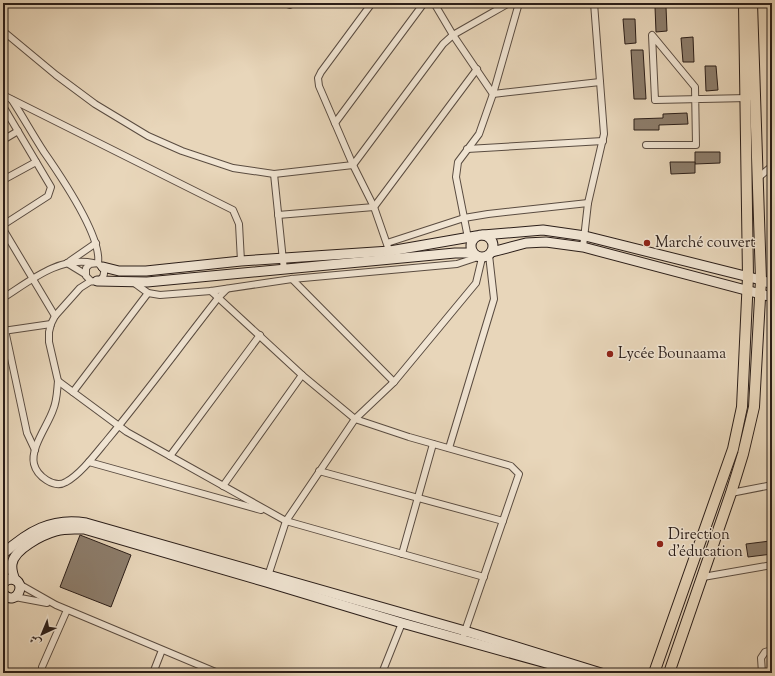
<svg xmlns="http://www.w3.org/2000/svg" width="775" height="676" viewBox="0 0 775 676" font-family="'Sorts Mill Goudy',Amiri,serif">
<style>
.building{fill:#8d7e6d;stroke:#2b1e19}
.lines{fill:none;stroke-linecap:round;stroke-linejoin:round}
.street-casing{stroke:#5a4c41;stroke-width:8}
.secondary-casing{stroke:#2b1e19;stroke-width:11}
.primary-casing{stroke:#2b1e19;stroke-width:12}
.street{stroke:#f0e4d2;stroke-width:6}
.secondary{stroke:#f0e4d2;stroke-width:9}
.primary{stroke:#e8d6ba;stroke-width:10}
.poi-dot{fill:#8f2418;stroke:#f0e4d2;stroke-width:1.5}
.labels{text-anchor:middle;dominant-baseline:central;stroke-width:3;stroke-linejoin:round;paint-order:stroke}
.poi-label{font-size:15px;fill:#2b1e19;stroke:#f0e4d2;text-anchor:start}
</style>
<rect width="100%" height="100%" fill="#e8d6ba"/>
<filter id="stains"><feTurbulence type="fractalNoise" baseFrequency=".005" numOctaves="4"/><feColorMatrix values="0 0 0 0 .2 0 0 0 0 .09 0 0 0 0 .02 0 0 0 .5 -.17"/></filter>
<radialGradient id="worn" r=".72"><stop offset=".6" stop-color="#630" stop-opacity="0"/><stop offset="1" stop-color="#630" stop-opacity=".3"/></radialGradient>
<g class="building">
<polygon points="655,7 666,7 667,31 656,32"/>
<polygon points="623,19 635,19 636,43 625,44"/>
<polygon points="693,37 694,62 683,62 681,38"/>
<polygon points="631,50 643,50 646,99 634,99"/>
<polygon points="705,66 716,66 718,90 706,91"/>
<polygon points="687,113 688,124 659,125 659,130 634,130 634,119 663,118 663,114"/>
<polygon points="695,152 720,152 720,163 695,164"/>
<polygon points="670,162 695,162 695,173 671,174"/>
<polygon points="80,535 131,555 111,607 60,587"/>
<polygon points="770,541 772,554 748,557 746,544"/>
</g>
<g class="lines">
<defs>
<g id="street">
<polyline points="284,3 290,5"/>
<polyline points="372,3 321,72 318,78 319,86 353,165 374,207 390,253"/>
<polyline points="434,3 453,35 493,94 600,82"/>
<polyline points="3,31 56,75 95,104 148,136 182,151 233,168 274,174 353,165 443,44 453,35 509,3"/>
<polyline points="3,95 233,210 239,224 241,261"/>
<path d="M12 100C23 117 33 135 44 152 60 175 102 236 98 263"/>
<polyline points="3,106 51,187 48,196 3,225"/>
<polyline points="335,123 424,3"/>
<polyline points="3,140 18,131"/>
<polyline points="646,145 696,145 695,87 652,35 655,100 748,98"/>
<polyline points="467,149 603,141"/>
<polyline points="274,174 284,270"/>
<polyline points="758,178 772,166"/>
<polyline points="3,180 36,162"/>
<polyline points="278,215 374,207 477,69"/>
<polyline points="3,229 55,316"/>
<polyline points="468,238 456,177 458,162 479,134 493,94 519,3"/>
<polyline points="387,243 464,218 488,214 588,203"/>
<polyline points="583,247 588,203 604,134 594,3"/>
<polyline points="70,261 96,243"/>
<polyline points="67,263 85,274"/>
<polyline points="292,279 394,382"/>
<path d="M91 281 86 276V268L90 264 98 263 104 270C105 278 99 283 91 281L80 288 55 316 51 324 49 332V342L58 381 127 432 286 521 484 577"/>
<polyline points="133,282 148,293 160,295 211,291 292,279 457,264 478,257"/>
<polyline points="211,291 302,375 355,419 409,437 511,466 519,474 464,634"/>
<path d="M3 298C30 281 59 256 93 263"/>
<polyline points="5,330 27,433 35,450"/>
<polyline points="3,331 51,324"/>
<path d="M58 381C57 391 57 401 53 410 48 425 30 448 34 464 37 476 54 489 66 482 81 474 97 452 108 439 146 393 181 345 218 298L227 289"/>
<polyline points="73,392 148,293"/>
<polyline points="449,448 494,299 489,255"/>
<polyline points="170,456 260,335"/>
<polyline points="89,462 261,510"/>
<polyline points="319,471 503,521"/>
<polyline points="223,486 302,375"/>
<polyline points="731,493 772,485"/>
<polyline points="402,554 433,444"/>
<polyline points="703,577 772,565"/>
<polyline points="267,579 286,521 355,419 394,382 476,283 482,258"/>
<polyline points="19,584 56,605 218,673"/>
<polyline points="15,597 47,603"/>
<polyline points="42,673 42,667 67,610"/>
<polyline points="153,673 162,650"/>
<polyline points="382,673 402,623"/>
<polyline points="762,673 761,658 765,652 772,650"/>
</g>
<g id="secondary">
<circle cx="482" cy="246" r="11"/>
<polyline points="483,235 543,230 585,236 761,280 772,284"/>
<polyline points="492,252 526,243 546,242 583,247 772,297"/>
<polyline points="103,267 119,271 146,271 241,261 390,251 476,236"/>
<polyline points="97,281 147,282 455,253 472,253"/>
<path d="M3 554C27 532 52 517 86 523L465 631 601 673"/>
<path d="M15 580C13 575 11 570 12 564 14 549 42 535 56 531 65 528 74 529 84 529L266 582 402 623 564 668 578 673"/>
<path d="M3 583C6 580 8 579 12 579 28 581 17 608 3 594"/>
</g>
<g id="primary">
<polyline points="654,673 733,449 742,407 748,277 744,3"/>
<polyline points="669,673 731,493 743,454 754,407 761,280 752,3"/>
</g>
</defs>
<use href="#street" class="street-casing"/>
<use href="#secondary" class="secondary-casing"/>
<use href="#primary" class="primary-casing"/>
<use href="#street" class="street"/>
<use href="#secondary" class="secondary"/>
<use href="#primary" class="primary"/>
</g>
<g class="poi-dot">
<circle cx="647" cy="243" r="4"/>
<circle cx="610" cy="354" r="4"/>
<circle cx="660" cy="544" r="4"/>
</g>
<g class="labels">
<g class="poi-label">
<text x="655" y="243">Marché couvert</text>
<text x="618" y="354">Lycée Bounaama</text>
<text x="668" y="535">Direction<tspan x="668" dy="17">d'éducation</tspan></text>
</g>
</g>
<rect width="775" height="676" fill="none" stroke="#e8d6ba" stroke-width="16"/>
<rect x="4" y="4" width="767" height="668" fill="none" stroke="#2b1e19" stroke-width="2"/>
<rect x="8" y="8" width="759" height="660" fill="none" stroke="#2b1e19"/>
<g transform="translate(42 634) rotate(224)" stroke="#f0e4d2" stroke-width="3" paint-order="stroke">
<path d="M0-3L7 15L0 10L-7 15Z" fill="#2b1e19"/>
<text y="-6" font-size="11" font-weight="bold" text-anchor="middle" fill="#2b1e19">ش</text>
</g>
<rect width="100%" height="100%" filter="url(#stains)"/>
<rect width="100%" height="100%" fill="url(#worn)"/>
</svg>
